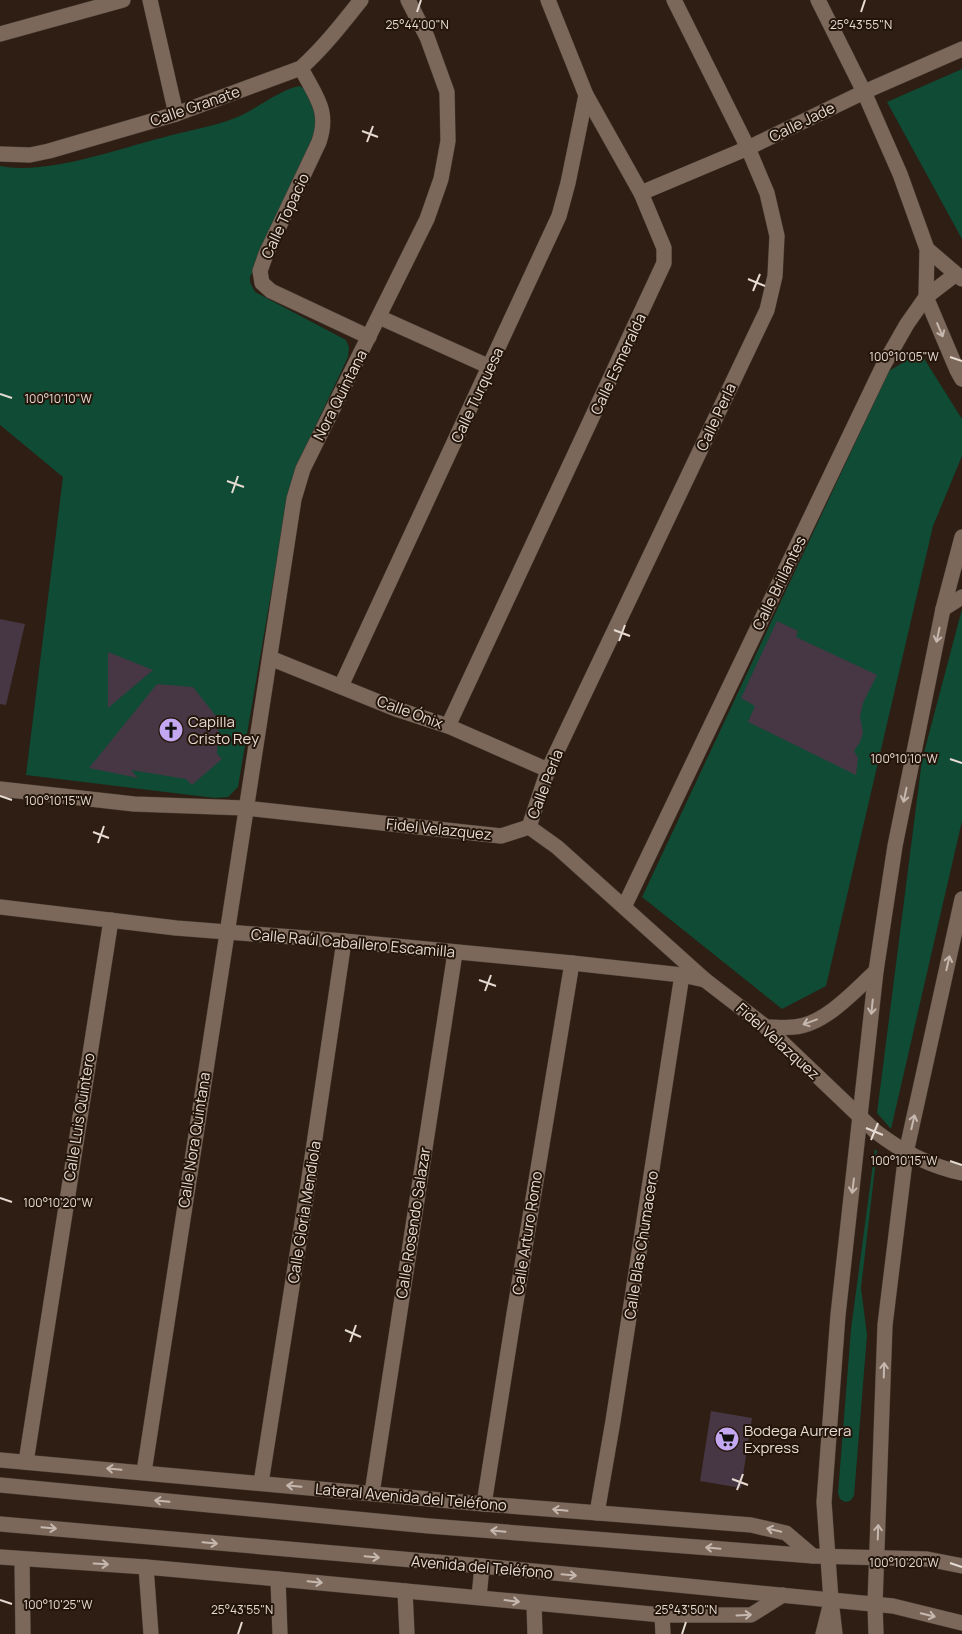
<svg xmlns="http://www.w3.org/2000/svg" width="962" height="1634" viewBox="0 0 962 1634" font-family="Manrope,sans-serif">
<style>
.green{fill:#0f4b35}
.building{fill:#473744}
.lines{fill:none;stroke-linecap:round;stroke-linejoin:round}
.street-casing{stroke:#483b33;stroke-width:16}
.secondary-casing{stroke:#483b33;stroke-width:16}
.street{stroke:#7b685b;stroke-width:15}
.secondary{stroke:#7b685b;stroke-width:15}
.oneway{stroke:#c6b8af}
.ticks{fill:none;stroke:#e6dbd3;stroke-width:2}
.labels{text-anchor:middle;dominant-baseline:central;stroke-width:4;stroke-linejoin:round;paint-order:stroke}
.street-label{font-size:15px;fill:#e6dbd3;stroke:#24150a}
.poi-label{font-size:15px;fill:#e6dbd3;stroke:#24150a;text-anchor:start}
.ticks-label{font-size:12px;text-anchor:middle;fill:#e6dbd3;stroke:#24150a;stroke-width:4;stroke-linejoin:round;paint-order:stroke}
</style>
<rect width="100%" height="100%" fill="#2e1e13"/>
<g class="green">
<polygon points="962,69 962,239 887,102"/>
<path d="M300 86 307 91 314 103 319 127 313 145 250 277V282L255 292 346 340 349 347 348 357 298 463 285 511 238 787 228 797 215 798 26 775 63 477 0 425V166C47 175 114 150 161 138 185 131 212 127 235 118 254 111 282 88 300 86Z"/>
<polygon points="920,352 962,419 962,456 933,526 826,986 782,1009 642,897 889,371"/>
<polygon points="962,609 962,821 891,1129 877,1113 922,760"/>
<polygon points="875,1149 877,1151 861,1288 867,1335 854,1496 850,1501 845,1502 840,1499 838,1493 851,1329"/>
</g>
<g class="building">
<polygon points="0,619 25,624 6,705 0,704"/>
<polygon points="777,621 798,631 796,637 877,675 863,703 860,717 863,733 860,742 854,751 858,758 856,775 748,722 755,706 741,698"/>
<polygon points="108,652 153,670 108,708"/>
<polygon points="157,684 193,687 219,720 217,754 222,759 192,785 186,779 131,770 138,778 89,768"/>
<polygon points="711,1411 752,1418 741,1488 700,1481"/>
</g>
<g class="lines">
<defs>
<g id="street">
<polyline points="150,0 176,114"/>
<polyline points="818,0 864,92 900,174 927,249 926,297 957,370 962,379"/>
<polyline points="0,34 123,0"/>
<path d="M301 68C315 96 330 110 319 142L266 254 260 271 262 283 271 291 369 337"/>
<path d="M0 154 30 155 49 151 176 114 301 68C324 47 342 24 361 0"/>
<polyline points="641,193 748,148 864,92 962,49"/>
<polyline points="927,249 962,279"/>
<polyline points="379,317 490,367"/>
<polyline points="270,658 396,709 448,726 548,770"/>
<polyline points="341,686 559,216 568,183 586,95"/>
<polyline points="448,726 664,263 664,248 641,193 586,95 548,0"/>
<polyline points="0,789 134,804 245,808 501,836 529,827"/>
<polyline points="529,827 548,770 767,310 775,276 777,236 767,193 748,148 674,0"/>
<path d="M529 827 557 847 705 980 766 1027 875 1131C902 1152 929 1166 962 1173"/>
<polyline points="0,907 176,928 344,941 572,963 682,975 705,980"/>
<polyline points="624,907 883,366 907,324 926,297 956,274"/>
<polyline points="26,1462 111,920"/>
<polyline points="144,1472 294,499 303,469 427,219 441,179 448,141 447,92 427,37 408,0"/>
<polyline points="261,1483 308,1185 344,941"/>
<polyline points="372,1493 455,953"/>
<polyline points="484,1504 514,1314 572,963"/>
<polyline points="597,1513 613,1421 682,975"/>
<polyline points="22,1560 23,1634"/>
<polyline points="146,1567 151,1634"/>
<polyline points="278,1579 280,1634"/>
<polyline points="405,1591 407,1634"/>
<polyline points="534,1604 535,1634"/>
<polyline points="662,1615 663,1634"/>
<polyline points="823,1634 831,1602"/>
</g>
<g id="secondary">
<polyline points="943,609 962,597"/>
<path d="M766 1027C775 1027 785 1028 794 1027 824 1025 855 991 876 971"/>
<polyline points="0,1460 484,1504 751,1525 786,1533 813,1556"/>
<polyline points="0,1485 429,1526 813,1556 927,1559 962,1566"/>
<polyline points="0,1524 482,1566 893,1606 962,1623"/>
<polyline points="0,1557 146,1567 278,1579 662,1615 751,1615 783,1595"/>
<polyline points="479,1597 482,1566"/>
<polyline points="835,1634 831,1600 824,1502 838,1315 876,971 895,846 943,609 962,537"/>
<polyline points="876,1634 875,1604 885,1325 906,1153 962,899"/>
</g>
</defs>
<use href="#street" class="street-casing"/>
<use href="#secondary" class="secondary-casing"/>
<use href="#street" class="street"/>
<use href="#secondary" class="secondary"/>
</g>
<defs><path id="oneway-shaft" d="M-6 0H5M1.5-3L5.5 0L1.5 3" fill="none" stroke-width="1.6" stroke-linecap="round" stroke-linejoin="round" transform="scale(1.25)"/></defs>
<g class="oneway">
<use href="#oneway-shaft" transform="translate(940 330) rotate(67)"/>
<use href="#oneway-shaft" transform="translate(938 635) rotate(102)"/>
<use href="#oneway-shaft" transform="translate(905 795) rotate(102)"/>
<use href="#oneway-shaft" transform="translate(948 963) rotate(-77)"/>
<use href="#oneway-shaft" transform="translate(872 1007) rotate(96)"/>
<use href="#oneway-shaft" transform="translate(810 1022) rotate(160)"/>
<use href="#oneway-shaft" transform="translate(913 1122) rotate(-77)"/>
<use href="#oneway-shaft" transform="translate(853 1186) rotate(97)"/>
<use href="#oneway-shaft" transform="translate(884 1370) rotate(-88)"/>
<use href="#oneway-shaft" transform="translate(114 1469) rotate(-175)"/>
<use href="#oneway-shaft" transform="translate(294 1486) rotate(-175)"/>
<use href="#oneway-shaft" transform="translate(162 1501) rotate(-175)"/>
<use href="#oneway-shaft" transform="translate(560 1510) rotate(-174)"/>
<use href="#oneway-shaft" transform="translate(49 1528) rotate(5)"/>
<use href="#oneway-shaft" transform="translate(774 1530) rotate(-167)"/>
<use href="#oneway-shaft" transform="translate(498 1531) rotate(-175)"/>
<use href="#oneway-shaft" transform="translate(878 1532) rotate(-88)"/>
<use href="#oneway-shaft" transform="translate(210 1543) rotate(5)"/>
<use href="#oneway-shaft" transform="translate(713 1548) rotate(-175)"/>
<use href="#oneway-shaft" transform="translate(372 1557) rotate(5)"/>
<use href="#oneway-shaft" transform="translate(101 1564) rotate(3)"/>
<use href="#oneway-shaft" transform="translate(569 1575) rotate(5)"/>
<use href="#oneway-shaft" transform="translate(315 1582) rotate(6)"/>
<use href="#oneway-shaft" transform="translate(512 1601) rotate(7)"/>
<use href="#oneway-shaft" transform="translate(744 1615) rotate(-3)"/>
<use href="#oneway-shaft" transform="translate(928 1615) rotate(14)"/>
</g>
<path class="ticks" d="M417 12 421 0M861 12 865 0M362 131 378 137M367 142 373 126M748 279 765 286M753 291 760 274M950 357 962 361M0 394 12 398M227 481 244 487M232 493 238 476M614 630 630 636M619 641 625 625M950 759 962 763M0 796 12 800M93 832 109 838M98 843 104 826M479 980 496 986M485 991 491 975M866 1128 883 1135M871 1140 878 1123M950 1161 962 1165M0 1198 12 1202M345 1330 361 1337M350 1342 356 1325M732 1479 748 1485M737 1490 743 1474M950 1563 962 1567M0 1600 12 1604M238 1634 242 1622M682 1634 686 1622"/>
<defs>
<symbol id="church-disc" viewBox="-11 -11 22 22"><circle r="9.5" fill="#c4a7f1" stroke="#24150a"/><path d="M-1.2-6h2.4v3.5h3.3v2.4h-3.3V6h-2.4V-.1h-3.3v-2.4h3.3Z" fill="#111"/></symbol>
<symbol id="supermarket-disc" viewBox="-11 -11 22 22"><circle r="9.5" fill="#c4a7f1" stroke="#24150a"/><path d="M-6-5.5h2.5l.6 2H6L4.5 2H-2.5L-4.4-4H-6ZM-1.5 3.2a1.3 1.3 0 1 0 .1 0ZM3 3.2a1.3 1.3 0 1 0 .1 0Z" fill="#111"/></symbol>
</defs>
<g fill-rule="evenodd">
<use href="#church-disc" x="157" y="716" width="28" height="28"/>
<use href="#supermarket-disc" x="713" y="1425" width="28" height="28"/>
</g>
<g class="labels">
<g class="street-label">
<text transform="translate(195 106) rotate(-19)">Calle Granate</text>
<text transform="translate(802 122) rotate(-26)">Calle Jade</text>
<text transform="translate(285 216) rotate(-65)">Calle Topacio</text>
<text transform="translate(618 364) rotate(-65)">Calle Esmeralda</text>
<text transform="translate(340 395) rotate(-63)">Nora Quintana</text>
<text transform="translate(477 395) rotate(-65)">Calle Turquesa</text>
<text transform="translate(716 417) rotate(-65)">Calle Perla</text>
<text transform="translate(779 583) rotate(-64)">Calle Brillantes</text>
<text transform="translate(410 712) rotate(20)">Calle Ónix</text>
<text transform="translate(545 784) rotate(-69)">Calle Perla</text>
<text transform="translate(439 829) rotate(6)">Fidel Velazquez</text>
<text transform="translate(353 943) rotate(5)">Calle Raúl Caballero Escamilla</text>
<text transform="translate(778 1041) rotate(42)">Fidel Velazquez</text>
<text transform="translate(79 1117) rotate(-81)">Calle Luis Quintero</text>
<text transform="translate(194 1140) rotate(-81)">Calle Nora Quintana</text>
<text transform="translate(304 1212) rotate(-81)">Calle Gloria Mendiola</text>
<text transform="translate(413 1223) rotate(-81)">Calle Rosendo Salazar</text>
<text transform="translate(527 1233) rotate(-81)">Calle Arturo Romo</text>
<text transform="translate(641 1245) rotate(-81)">Calle Blas Chumacero</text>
<text transform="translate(411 1497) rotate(5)">Lateral Avenida del Teléfono</text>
<text transform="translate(482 1567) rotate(5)">Avenida del Teléfono</text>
</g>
<g class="poi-label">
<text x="188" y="721">Capilla<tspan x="188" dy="17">Cristo Rey</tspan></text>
<text x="744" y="1430">Bodega Aurrera<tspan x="744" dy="17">Express</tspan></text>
</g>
</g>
<g class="ticks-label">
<text x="417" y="29">25°44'00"N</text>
<text x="861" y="29">25°43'55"N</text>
<text x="904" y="361">100°10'05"W</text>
<text x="58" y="403">100°10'10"W</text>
<text x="904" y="763">100°10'10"W</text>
<text x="58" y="805">100°10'15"W</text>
<text x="904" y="1165">100°10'15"W</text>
<text x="58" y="1207">100°10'20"W</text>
<text x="904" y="1567">100°10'20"W</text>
<text x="58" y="1609">100°10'25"W</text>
<text x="242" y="1614">25°43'55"N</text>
<text x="686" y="1614">25°43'50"N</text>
</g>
</svg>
